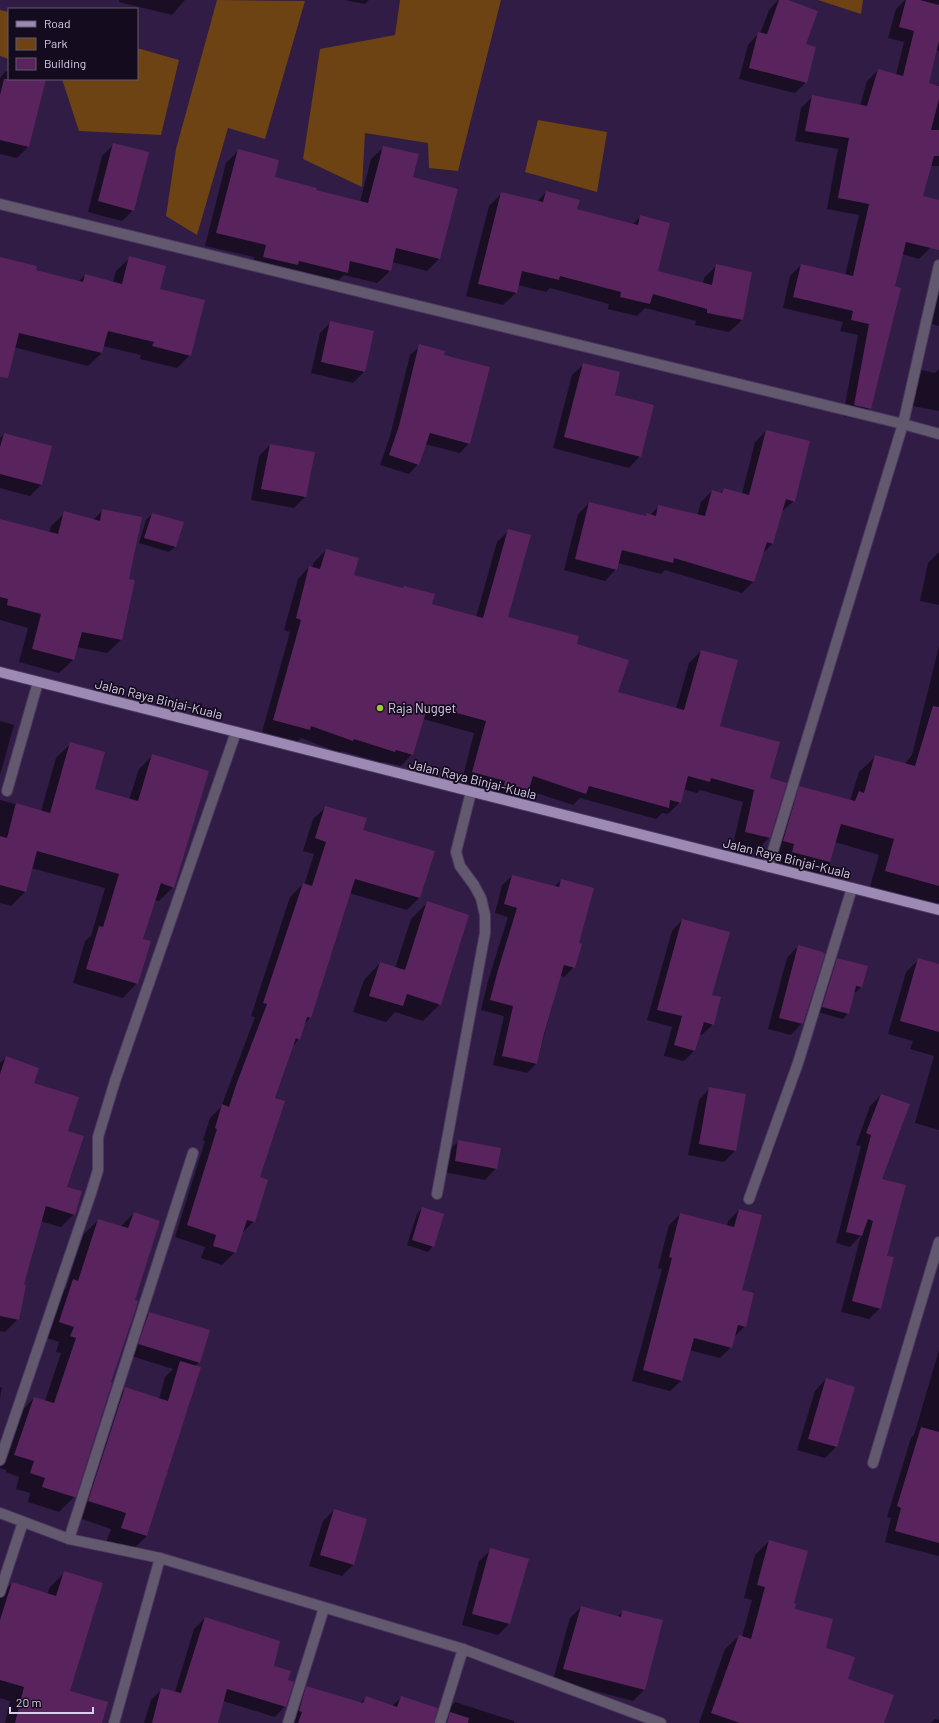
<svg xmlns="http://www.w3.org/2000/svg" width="939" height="1723" viewBox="0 0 939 1723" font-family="Barlow,sans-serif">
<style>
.green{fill:#6d4313}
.shadow{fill:#0007}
.building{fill:#59245d}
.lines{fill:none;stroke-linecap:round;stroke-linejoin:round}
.minor-casing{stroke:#4b385f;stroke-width:12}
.major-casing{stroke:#4b385f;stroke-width:12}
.minor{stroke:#62596e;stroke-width:10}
.major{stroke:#9c8ab4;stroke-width:10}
.poi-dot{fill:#9eca2e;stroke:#140c1e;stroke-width:1.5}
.labels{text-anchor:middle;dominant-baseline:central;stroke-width:3.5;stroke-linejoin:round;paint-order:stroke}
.street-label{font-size:13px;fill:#d9cee9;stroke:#140c1e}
.poi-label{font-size:13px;fill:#d9cee9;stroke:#140c1e;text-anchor:start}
</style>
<rect width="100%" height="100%" fill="#301c45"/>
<g class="green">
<polygon points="217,0 305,1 265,139 228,128 197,235 166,216 176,149"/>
<polygon points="400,0 501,0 458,171 429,168 428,143 365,133 362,187 303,159 320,49 395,35"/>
<polygon points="818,0 863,0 861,14"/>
<polygon points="0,10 9,12 9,59 0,56"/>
<polygon points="137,48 179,60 161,135 79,131 62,79 137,79"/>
<polygon points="538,120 607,132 597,192 525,172"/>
</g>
<g class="shadow">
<polygon points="119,0 185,0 172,15 119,2"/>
<polygon points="345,0 369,0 365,4"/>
<polygon points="778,0 785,0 805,45 806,82 795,93 739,79 748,45 759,33 760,34 769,10"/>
<polygon points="905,0 939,0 939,51 936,50 928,85 939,85 939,166 930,166 921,197 939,201 939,247 930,248 919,259 902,254 894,287 870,408 859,419 843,416 858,335 840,331 843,322 783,308 790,276 801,265 845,276 859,215 827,209 838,149 795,141 801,108 812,97 860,106 867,81 878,70 896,75 904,42 888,38 896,9"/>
<polygon points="6,71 9,72 9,79 37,79 28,147 17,158 0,154 0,78"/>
<polygon points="113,145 133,210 122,221 88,212 102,156"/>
<polygon points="384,147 412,178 439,259 427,271 392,262 390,271 377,283 344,275 334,284 251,269 254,257 205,246 226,163 238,151 274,178 315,191 360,202 371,159"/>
<polygon points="546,192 576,209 633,224 641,216 657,272 703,284 704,278 717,265 751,272 742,320 729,332 695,325 696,321 645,308 637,316 608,309 609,304 550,288 546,292 518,285 516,293 503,305 466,296 489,206 502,193 537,202"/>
<polygon points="0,258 34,271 78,282 85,275 113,282 116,271 130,258 159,290 190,355 177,368 140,359 141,355 103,346 102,353 88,366 13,347 0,359"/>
<polygon points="939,294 939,326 925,322 929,305"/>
<polygon points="331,322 364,372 353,383 311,373 320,333"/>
<polygon points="420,346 442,356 469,443 460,453 425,444 418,464 409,474 380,465 390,436 410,355"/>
<polygon points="584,364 613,396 640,456 629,468 553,448 572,375"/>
<polygon points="939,369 939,411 907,405 912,381 922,370 935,373"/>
<polygon points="766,431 794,501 781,512 772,544 762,554 753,582 742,593 665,570 661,574 618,563 616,569 605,581 564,570 578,514 589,503 644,517 647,514 650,515 659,506 697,516 701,502 712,491 720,494 724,489 742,494 755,442"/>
<polygon points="4,434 41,485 30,496 0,488 0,438"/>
<polygon points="270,445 305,497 294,508 251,500 259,456"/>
<polygon points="103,510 128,579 121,640 107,653 77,647 73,660 59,673 19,662 28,628 0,620 0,520 49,533 51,526 65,513 93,520"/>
<polygon points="152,514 182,523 175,547 169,552 139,543 146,520"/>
<polygon points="509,530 507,617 576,644 617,693 676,709 689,663 701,651 719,727 769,779 769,838 757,850 733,844 743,802 700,790 697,793 683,789 680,802 668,814 662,813 656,819 580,798 573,805 527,790 526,794 514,806 461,784 474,733 423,719 412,754 401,766 384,762 382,763 342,751 340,753 301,738 297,742 262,732 290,632 284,630 298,579 309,567 312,568 314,562 326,550 353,576 431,604 476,617 497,542"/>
<polygon points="939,552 939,605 920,601 928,563"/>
<polygon points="939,646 939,906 870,887 879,855 835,842 829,862 813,878 777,868 779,860 767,857 784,803 800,787 850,801 859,772 876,756 905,764 912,755"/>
<polygon points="0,721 14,725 0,775"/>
<polygon points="70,744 93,790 129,800 139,769 153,755 173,887 159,901 155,900 142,940 137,983 123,998 73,983 85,941 91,936 105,888 31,868 25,892 11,906 0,903 0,800 41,811 56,758"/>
<polygon points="326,807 362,831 419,898 407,910 349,893 310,1018 304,1024 299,1039 292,1047 274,1098 259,1178 254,1221 241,1234 235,1252 222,1265 201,1258 205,1247 175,1237 205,1141 203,1140 210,1118 221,1107 255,1017 251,1016 290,897 303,884 304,885 314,854 303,851 313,819"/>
<polygon points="512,876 554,887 561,880 577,944 574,967 564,977 560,975 537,1063 527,1073 493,1065 504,1016 481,1010 488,981 508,917 495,913 502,885"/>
<polygon points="427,903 440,1004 423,1021 395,1012 386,1022 353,1012 364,980 380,963 395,968 411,919"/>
<polygon points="682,920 711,995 713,1024 702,1035 699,1034 695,1050 684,1061 664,1056 672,1027 647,1020 672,931"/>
<polygon points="798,946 802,1023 791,1035 768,1029 787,958"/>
<polygon points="838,959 861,987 856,992 854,992 848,1013 843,1019 817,1012 832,964"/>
<polygon points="919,959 939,965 939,1130 915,1123 934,1056 910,1049 913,1041 888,1034 906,972"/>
<polygon points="6,1057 32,1083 66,1131 66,1188 74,1214 61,1227 40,1221 23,1285 18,1319 5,1332 0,1331 0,1063"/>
<polygon points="710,1088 745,1095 735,1151 724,1162 688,1155 699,1100"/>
<polygon points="881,1095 881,1180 886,1256 880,1308 869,1319 841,1312 861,1235 850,1247 836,1243 861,1146 856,1145 870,1106"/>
<polygon points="459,1141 496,1168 485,1180 444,1172 447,1152"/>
<polygon points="422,1208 433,1246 428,1252 407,1245 417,1214"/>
<polygon points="739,1210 741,1290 745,1326 734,1337 731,1347 720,1358 689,1350 682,1380 670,1391 632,1381 662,1269 658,1268 669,1225 680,1214 727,1226 728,1221"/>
<polygon points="134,1213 110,1383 75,1496 59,1512 28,1502 30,1493 16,1489 19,1477 6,1472 6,1470 0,1468 19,1413 34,1398 45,1401 61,1353 56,1352 59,1342 44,1337 58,1296 66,1288 83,1235 98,1220 120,1227"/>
<polygon points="149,1313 199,1363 195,1366 200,1368 147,1536 131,1551 106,1543 111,1529 73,1516 110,1403 125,1388 159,1399 165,1377 173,1369 128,1355 138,1324"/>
<polygon points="939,1350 939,1556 885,1542 891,1518 887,1517 911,1438 914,1435"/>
<polygon points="826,1379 854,1388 836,1447 825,1458 797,1450 815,1391"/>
<polygon points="0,1387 2,1387 0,1398"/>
<polygon points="334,1510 366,1520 353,1565 342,1576 309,1566 323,1521"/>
<polygon points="769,1541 793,1604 793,1610 847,1680 883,1723 699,1723 725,1649 739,1636 742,1637 752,1600 744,1598 755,1555"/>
<polygon points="491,1550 527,1560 509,1624 498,1635 462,1625 479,1561"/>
<polygon points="64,1573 69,1692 101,1723 5,1723 10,1701 0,1698 0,1595 12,1583 47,1594 50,1587"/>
<polygon points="581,1607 617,1617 623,1611 661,1621 644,1690 633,1701 553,1680 570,1618"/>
<polygon points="205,1618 273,1666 287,1681 285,1706 275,1717 223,1701 217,1723 144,1723 151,1700 162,1689 175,1692 194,1629"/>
<polygon points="307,1687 360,1703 366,1698 392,1706 401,1698 433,1723 287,1723 295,1699"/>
<polygon points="455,1702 514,1721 514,1723 440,1723 443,1714"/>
<polygon points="935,1719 939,1720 939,1723 931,1723"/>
</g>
<g class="building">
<polygon points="779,0 788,0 818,11 806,44 816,47 807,83 749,68 758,32 767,34"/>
<polygon points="906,0 920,0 939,5 939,41 929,83 939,86 939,99 931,130 939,130 939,156 934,156 923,196 939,200 939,250 906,242 895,286 901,288 871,409 854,405 869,324 851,320 853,311 793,297 801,264 853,276 869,204 838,198 849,138 805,131 812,95 867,106 878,69 903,76 914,31 899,27"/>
<polygon points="4,79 46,79 29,147 0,140 0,95"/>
<polygon points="113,143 149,152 134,211 98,201"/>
<polygon points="383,146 419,154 413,177 458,189 440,259 396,248 391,271 350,261 348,273 299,261 298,265 263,257 266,245 216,233 238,149 279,160 275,177 317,188 316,190 368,203"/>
<polygon points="546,191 580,200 577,209 638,225 640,215 670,223 658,271 712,285 716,264 752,272 743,320 707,313 707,309 653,294 650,304 620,297 621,292 560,276 559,280 522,271 517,293 478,284 501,192 543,202"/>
<polygon points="129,256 166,266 160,289 205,300 191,356 152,346 154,342 108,331 102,353 19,333 8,378 0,377 0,257 37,266 36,270 83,282 85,274 122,284"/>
<polygon points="330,321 374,331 365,372 321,362"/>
<polygon points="419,344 445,351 444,355 490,367 470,444 430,433 419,465 389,455 399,426"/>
<polygon points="583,363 620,372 615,395 654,405 641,457 564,437"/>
<polygon points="766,430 810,441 795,502 786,499 773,544 767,542 754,582 674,558 673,563 622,550 617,570 575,559 589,502 646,516 646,513 656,516 658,505 705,516 712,490 722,493 724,488 749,495"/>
<polygon points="4,433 52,446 42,485 0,474 0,447"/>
<polygon points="270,444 315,452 306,497 261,489"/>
<polygon points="102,509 142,517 129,579 135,580 122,640 82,632 74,660 32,649 41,614 7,605 8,599 0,597 0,519 58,534 64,511 100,521"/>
<polygon points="152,513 184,522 176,547 144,538"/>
<polygon points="508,529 531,535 508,617 579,636 577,644 629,660 618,692 684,710 701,650 738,660 720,726 780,742 770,778 787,783 770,838 745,832 754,790 711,778 710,782 688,776 681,803 670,800 669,808 589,786 586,794 533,776 527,795 503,787 505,781 472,772 486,721 428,705 413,755 396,750 395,752 354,739 353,741 311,726 310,730 273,720 301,620 296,618 309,566 320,569 326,549 359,558 354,575 403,588 404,586 435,594 432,604 483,618"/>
<polygon points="933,706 939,707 939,886 885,871 894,839 841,824 830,862 792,852 794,844 783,841 799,786 855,801 859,791 864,793 875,755 915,766"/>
<polygon points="70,742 105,752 95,789 138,801 152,754 209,771 174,888 161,883 143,939 151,941 138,984 86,969 99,926 103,927 119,874 37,851 26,892 0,885 0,836 7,838 16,803 50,813"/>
<polygon points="325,806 367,818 363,830 435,851 420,898 355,879 311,1018 307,1017 300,1040 296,1038 275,1098 285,1101 260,1177 268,1180 255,1222 247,1220 236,1253 213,1246 216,1235 187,1225 217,1129 215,1128 222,1104 229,1107 236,1085 267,1004 263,1003 303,883 312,886 326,842 315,838"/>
<polygon points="512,875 559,887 561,879 594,888 579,943 582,944 575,968 564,965 544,1034 537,1064 502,1056 513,1006 490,1000 498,970 517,908 504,904"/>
<polygon points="427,901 469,915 441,1005 407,994 403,1006 369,996 380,962 405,970"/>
<polygon points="682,919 730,932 712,995 721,997 714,1025 704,1022 695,1051 674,1045 682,1016 657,1010"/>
<polygon points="798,945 823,952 823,953 825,954 803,1024 779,1018"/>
<polygon points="837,958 868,966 862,987 856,986 849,1014 822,1007"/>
<polygon points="918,958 939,964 939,1032 900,1021"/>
<polygon points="6,1056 39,1068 34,1083 79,1097 68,1131 84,1136 67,1187 82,1191 75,1215 46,1206 24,1284 26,1285 19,1320 0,1316 0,1074"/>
<polygon points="709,1087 746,1094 736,1151 699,1144"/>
<polygon points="881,1094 910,1104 882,1179 906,1185 887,1256 894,1257 881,1309 852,1301 873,1221 868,1219 862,1236 846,1232 871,1135 866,1133"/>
<polygon points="458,1140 501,1148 497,1169 455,1161"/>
<polygon points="422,1207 444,1214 434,1247 412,1240"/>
<polygon points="739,1209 762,1215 742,1290 754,1293 746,1327 738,1325 732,1348 694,1338 682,1381 643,1370 672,1258 669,1257 680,1213 734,1227"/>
<polygon points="134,1212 160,1221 135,1300 138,1301 136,1308 111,1382 112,1383 76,1497 74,1497 42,1487 45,1478 30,1473 34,1461 14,1455 34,1397 54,1403 76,1338 70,1336 74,1327 59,1322 73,1279 78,1281 98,1219 128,1228"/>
<polygon points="149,1312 210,1330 200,1363 138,1344"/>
<polygon points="180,1361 201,1367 147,1536 121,1528 126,1513 88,1501 125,1387 168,1401"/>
<polygon points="826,1378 855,1387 837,1447 808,1439"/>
<polygon points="921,1427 939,1432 939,1543 895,1531 901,1508 897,1506"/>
<polygon points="334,1509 367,1519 354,1565 320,1555"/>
<polygon points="769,1540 808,1551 794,1603 796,1604 795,1609 833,1619 826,1648 855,1657 848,1679 894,1695 884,1723 740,1723 711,1713 739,1635 751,1639 765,1587 757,1585"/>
<polygon points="490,1548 529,1559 510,1624 472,1614"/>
<polygon points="64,1571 103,1583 70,1691 108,1702 102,1723 15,1723 24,1687 0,1680 0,1620 12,1582 56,1596"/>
<polygon points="581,1606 621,1617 622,1610 663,1620 645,1690 563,1669"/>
<polygon points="205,1617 280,1641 274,1666 291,1671 288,1680 294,1682 286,1707 227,1689 218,1723 152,1723 161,1688 181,1693"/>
<polygon points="306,1686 363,1703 366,1696 397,1707 401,1696 438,1708 434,1723 298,1723 302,1712 299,1711"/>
<polygon points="450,1712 469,1718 468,1723 447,1723"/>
</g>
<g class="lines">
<defs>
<g id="minor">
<polyline points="0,204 903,424 939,434"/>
<polyline points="7,791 38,682"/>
<polyline points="768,867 903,424 939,265"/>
<polyline points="437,1194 485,933 485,915 481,898 474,885 460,866 456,852 471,792"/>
<polyline points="749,1199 798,1063 852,888"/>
<polyline points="0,1460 91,1193 98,1170 98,1137 115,1081 236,732"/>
<polyline points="873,1463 939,1242"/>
<polyline points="0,1513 69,1539 160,1558 463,1649 661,1723"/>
<polyline points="69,1539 193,1153"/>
<polyline points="0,1592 23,1522"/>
<polyline points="114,1723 160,1558"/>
<polyline points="288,1723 324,1608"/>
<polyline points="440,1723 463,1649"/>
</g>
<polyline id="major" points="0,672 939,910"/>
</defs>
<use href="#minor" class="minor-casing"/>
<use href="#major" class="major-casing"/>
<use href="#minor" class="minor"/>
<use href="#major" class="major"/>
</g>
<circle class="poi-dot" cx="380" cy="708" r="4"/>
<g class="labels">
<g class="street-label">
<text transform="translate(159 699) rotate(14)">Jalan Raya Binjai-Kuala</text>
<text transform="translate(473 779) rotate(14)">Jalan Raya Binjai-Kuala</text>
<text transform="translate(787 858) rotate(14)">Jalan Raya Binjai-Kuala</text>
</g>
<g class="poi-label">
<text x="388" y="708">Raja Nugget</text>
</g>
</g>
<rect x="8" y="8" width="130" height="72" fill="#140c1e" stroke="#635a6f"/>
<rect x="16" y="21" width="20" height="6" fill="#9c8ab4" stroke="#635a6f"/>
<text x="44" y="28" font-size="12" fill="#d9cee9">Road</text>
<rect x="16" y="38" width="20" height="12" fill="#6d4313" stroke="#635a6f"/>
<text x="44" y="48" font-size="12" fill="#d9cee9">Park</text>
<rect x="16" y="58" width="20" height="12" fill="#59245d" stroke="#635a6f"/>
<text x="44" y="68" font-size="12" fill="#d9cee9">Building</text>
<path d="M10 1707v6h83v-6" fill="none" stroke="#d9cee9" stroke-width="2"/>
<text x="16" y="1707" font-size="12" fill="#d9cee9" stroke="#140c1e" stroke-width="3" paint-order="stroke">20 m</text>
</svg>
